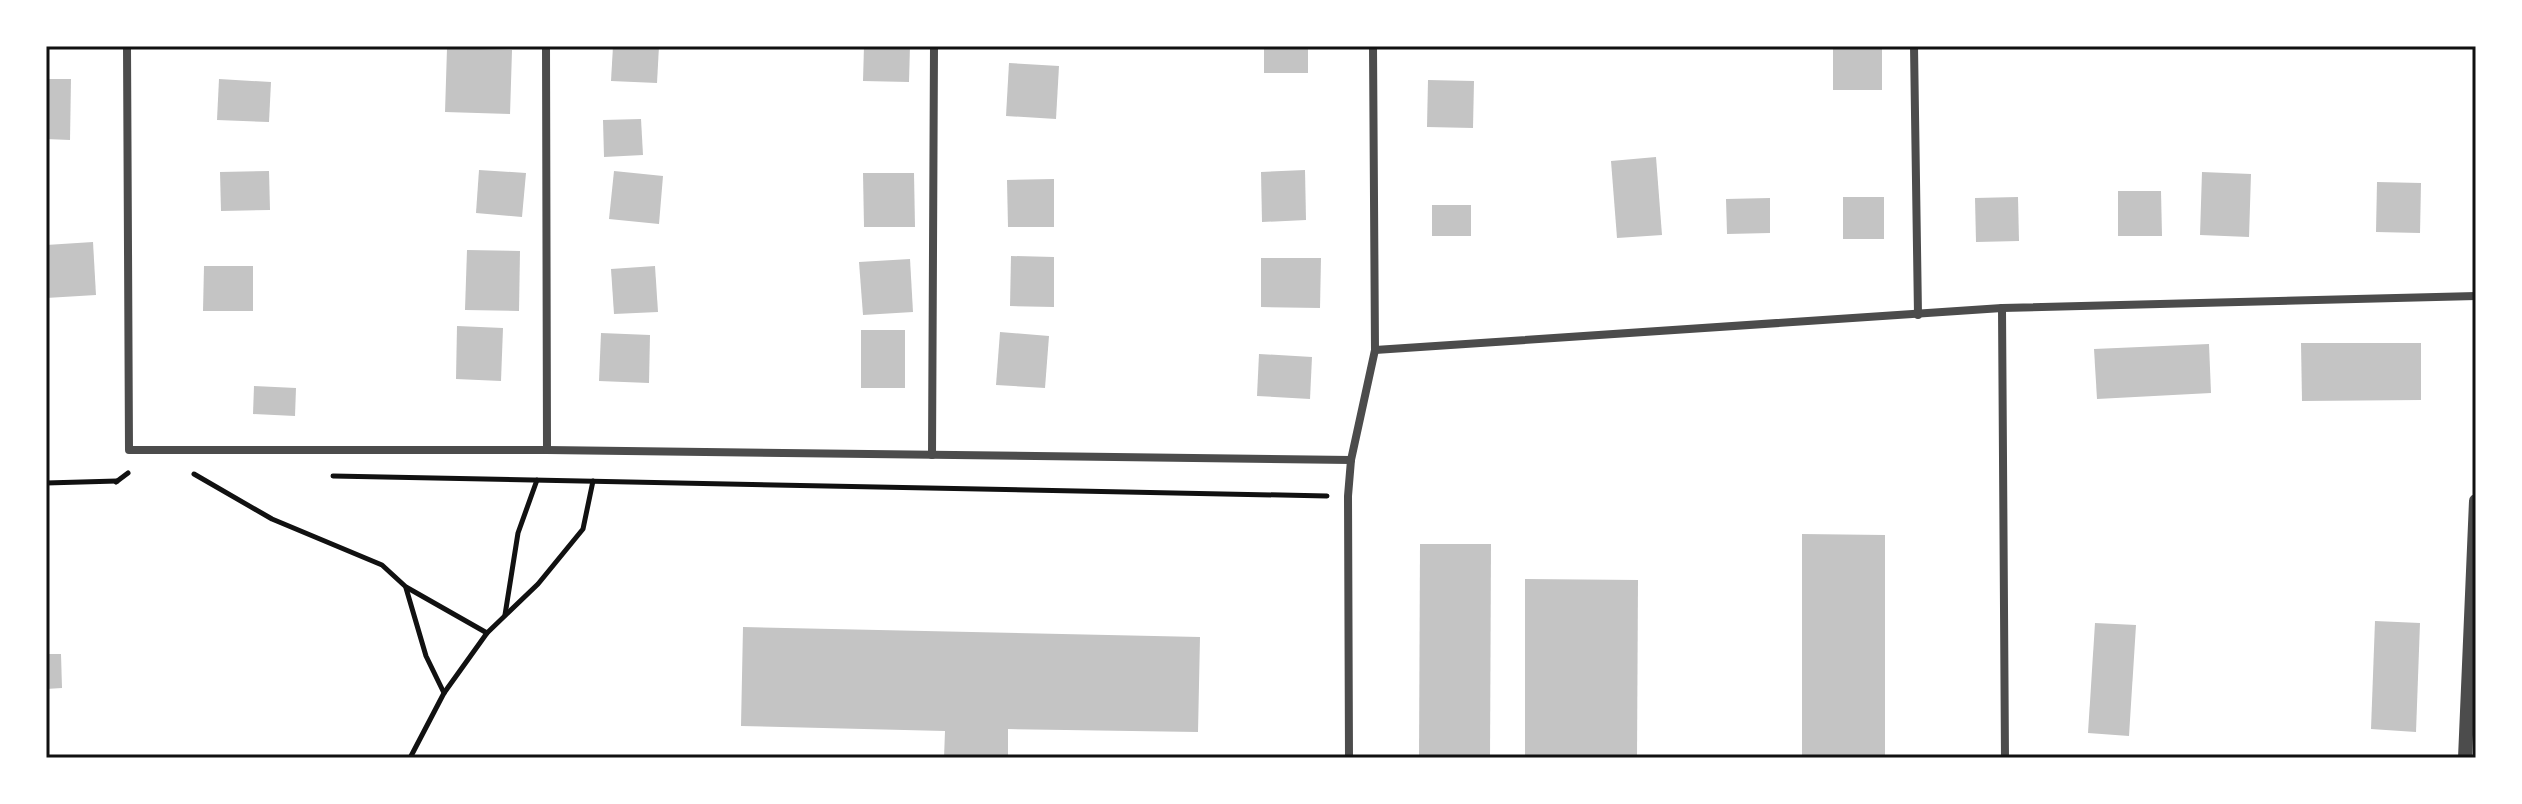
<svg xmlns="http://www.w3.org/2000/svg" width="2522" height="804" viewBox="0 0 2522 804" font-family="Montserrat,sans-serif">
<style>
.building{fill:#c4c4c4}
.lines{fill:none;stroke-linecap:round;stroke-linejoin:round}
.path{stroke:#111;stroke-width:5}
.minor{stroke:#4c4c4c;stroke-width:8}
.tertiary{stroke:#4c4c4c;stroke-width:14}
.neatline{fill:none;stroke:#111;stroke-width:3}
</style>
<rect width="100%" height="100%" fill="#fff"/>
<g class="building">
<polygon points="613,46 659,46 657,83 611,81"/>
<polygon points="864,46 910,46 909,82 863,81"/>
<rect x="1264" y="46" width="44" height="27"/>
<rect x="1833" y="46" width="49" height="44"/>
<polygon points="447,48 512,50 510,114 445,112"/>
<polygon points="1009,63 1059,66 1056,119 1006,116"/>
<polygon points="46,79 71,79 70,140 46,139"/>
<polygon points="219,79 271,82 269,122 217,120"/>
<polygon points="1428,80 1474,81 1473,128 1427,127"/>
<polygon points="641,119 643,155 604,157 603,120"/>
<polygon points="1656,157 1662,235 1617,238 1611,161"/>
<polygon points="479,170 526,173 522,217 476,213"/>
<polygon points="1305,170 1306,220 1262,222 1261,172"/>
<polygon points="269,171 270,210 221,211 220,172"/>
<polygon points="614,171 663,176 659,224 609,219"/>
<polygon points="2202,172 2251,174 2249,237 2200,235"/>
<polygon points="863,173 914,173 915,227 864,227"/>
<polygon points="1054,179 1054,227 1008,227 1007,180"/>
<polygon points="2377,182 2421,183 2420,233 2376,232"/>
<polygon points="2118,191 2161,191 2162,236 2118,236"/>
<rect x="1843" y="197" width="41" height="42"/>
<polygon points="2018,197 2019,241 1976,242 1975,198"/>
<polygon points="1770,198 1770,233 1727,234 1726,199"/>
<rect x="1432" y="205" width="39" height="31"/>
<polygon points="93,242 96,295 46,298 46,245"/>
<polygon points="467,250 520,251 519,311 465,310"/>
<polygon points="1011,256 1054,257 1054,307 1010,306"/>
<polygon points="1261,258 1321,258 1320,308 1261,307"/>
<polygon points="910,259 913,312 863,315 859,262"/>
<polygon points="204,266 253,266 253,311 203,311"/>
<polygon points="655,266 658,312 614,314 611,269"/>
<polygon points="457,326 503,328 501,381 456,379"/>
<rect x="861" y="330" width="44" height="58"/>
<polygon points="1000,332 1049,336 1045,388 996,385"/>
<polygon points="601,333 650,335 649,383 599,381"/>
<polygon points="2301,343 2421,343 2421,400 2302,401"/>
<polygon points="2209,344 2211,393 2097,399 2094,349"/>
<polygon points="1259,354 1312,357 1310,399 1257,396"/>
<polygon points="254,386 296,388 295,416 253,414"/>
<polygon points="1802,534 1885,535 1885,758 1802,758"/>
<polygon points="1420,544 1491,544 1490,758 1419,758"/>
<polygon points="1525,579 1638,580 1637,758 1525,758"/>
<polygon points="2375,621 2420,623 2416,732 2371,729"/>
<polygon points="2095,623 2136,625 2129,736 2088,733"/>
<polygon points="743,627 1200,637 1198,732 1008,729 1008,758 944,758 945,731 741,726"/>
<polygon points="46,654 61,654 62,688 46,689"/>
</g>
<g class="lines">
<g class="path">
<polyline points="194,474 272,519 382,565 406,587 487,633"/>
<polyline points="333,476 1327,496"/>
<polyline points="116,482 128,473"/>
<polyline points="46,483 117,481"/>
<polyline points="406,588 426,656 444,693"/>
<polyline points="505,615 518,533 537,480"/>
<polyline points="410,758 444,693 487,633 538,584 583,529 593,481"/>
</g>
<g class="minor">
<polyline points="127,46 129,450 547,450 1351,460"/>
<polyline points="546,46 547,450"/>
<polyline points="1914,46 1918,315"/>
<polyline points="2002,308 2005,758"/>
<polyline points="1375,350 2002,308 2476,296"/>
<polyline points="932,455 934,46"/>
<polyline points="1349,758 1348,496 1351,460 1375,350 1373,46"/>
</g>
<polyline class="tertiary" points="2465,758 2476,501"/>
</g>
<rect width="2522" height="804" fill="none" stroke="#ffffff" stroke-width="96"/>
<rect x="48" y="48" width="2426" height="708" class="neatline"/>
</svg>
